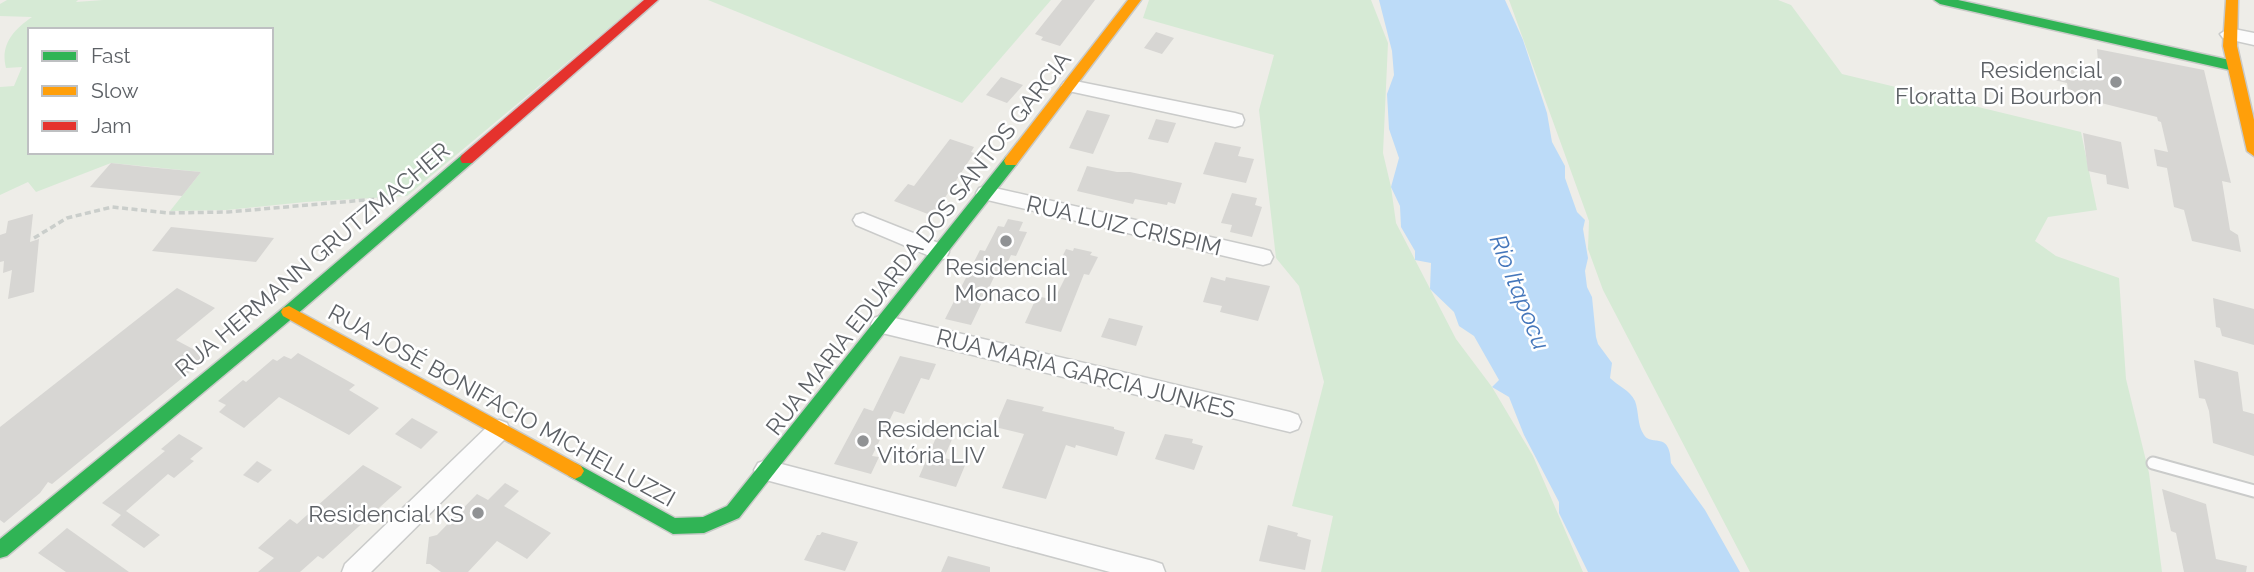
<svg xmlns="http://www.w3.org/2000/svg" width="2254" height="572" viewBox="0 0 2254 572" font-family="Raleway,sans-serif">
<style>
.green{fill:#d6ead5;fill-rule:evenodd}
.water{fill:#bcdbf8}
.building{fill:#d7d6d3}
.lines{fill:none;stroke-linecap:round;stroke-linejoin:round}
.lane-casing{stroke:#cacbca;stroke-width:15}
.street-casing{stroke:#cacbca;stroke-width:3}
.fast-casing{stroke:#c9cac8;stroke-width:3}
.slow-casing{stroke:#c9cac8;stroke-width:3}
.jam-casing{stroke:#c9cac8;stroke-width:3}
.path{stroke:#cacecb;stroke-width:3.5;stroke-dasharray:6 3.5;stroke-linecap:butt}
.lane{stroke:#fcfcfc;stroke-width:11}
.street{fill:#fcfcfc;fill-rule:evenodd}
.fast{fill:#30b455;fill-rule:evenodd}
.slow{fill:#ff9f0a;fill-rule:evenodd}
.jam{fill:#e5322d;fill-rule:evenodd}
.poi-dot{fill:#909294;stroke:#fff;stroke-width:2.5}
.labels{text-anchor:middle;dominant-baseline:central;stroke-width:5;stroke-linejoin:round;paint-order:stroke}
.poi-label{font-size:23px;fill:#5d6166;stroke:#fff;text-anchor:end}
.street-label{font-size:23px;fill:#5d6166;stroke:#fff}
.water-label{font-size:24px;font-style:italic;fill:#4577bb;stroke:#fff}
</style>
<rect width="100%" height="100%" fill="#eeede8"/>
<g class="green">
<path d="M7 0H78L76 2 103 0H642L407 196 305 202 227 210 170 211 201 172 111 163 36 192 28 182 0 195V87L14 86 22 67 6 68C0 45 13 30 32 17L0 16V4ZM30 30H271V152H30Z"/>
<polygon points="708,0 1051,0 962,103"/>
<polygon points="1149,0 1371,0 1388,43 1383,153 1391,187 1396,223 1456,339 1492,387 1533,456 1583,572 1321,572 1333,516 1292,506 1324,382 1299,286 1276,258 1259,110 1274,55 1143,18"/>
<polygon points="1509,0 1778,0 1791,5 1842,74 2081,132 2097,210 2048,217 2035,241 2056,256 2119,278 2126,379 2149,473 2162,572 1750,572 1603,290 1588,249 1589,221"/>
</g>
<path class="water" d="M1379 0H1505L1523 40 1547 113 1552 142 1565 166V178L1577 212 1585 220 1583 229 1588 258 1585 271 1587 287 1592 297 1596 337 1598 344 1612 363 1610 378C1618 386 1630 390 1635 401 1639 411 1637 425 1644 435 1652 447 1670 430 1671 463L1705 510 1740 572H1588L1559 513V502L1524 435 1509 397 1492 387 1499 380 1474 336 1459 326 1454 312 1430 289 1431 263 1415 260V251L1401 227 1400 206 1391 187 1399 158 1389 129 1387 94 1394 75 1392 51Z"/>
<g class="building">
<polygon points="1062,0 1095,0 1060,46 1041,40 1043,37 1035,34"/>
<polygon points="1156,32 1174,38 1162,54 1144,48"/>
<polygon points="2097,49 2204,70 2231,183 2222,181 2230,230 2238,235 2241,252 2192,241 2184,210 2174,207 2167,168 2157,166 2154,149 2168,152 2161,122 2158,121 2157,117 2069,95 2067,83 2054,80 2052,64 2099,74"/>
<polygon points="1001,77 1023,85 1007,103 986,95"/>
<polygon points="1087,110 1110,115 1093,154 1069,148"/>
<polygon points="1156,119 1176,123 1168,143 1148,139"/>
<polygon points="2083,133 2121,142 2129,189 2107,184 2106,175 2088,171"/>
<polygon points="950,139 974,147 971,152 974,153 933,216 894,201 908,184 914,186"/>
<polygon points="1215,142 1241,147 1238,156 1254,159 1246,183 1203,174"/>
<polygon points="111,163 147,167 201,172 182,196 90,187"/>
<polygon points="1087,166 1117,172 1130,172 1182,183 1175,204 1168,202 1167,205 1135,199 1133,204 1077,191"/>
<polygon points="1232,193 1257,198 1255,205 1262,207 1252,237 1230,232 1232,225 1221,223"/>
<polygon points="33,214 30,242 39,239 34,292 8,299 12,270 3,273 4,261 0,262 0,235 6,233 8,221"/>
<polygon points="1008,219 1023,222 1019,231 1027,232 1016,256 1011,255 1002,275 996,273 971,325 945,319 980,250 985,251 998,226 1004,227"/>
<polygon points="171,227 274,238 256,262 152,251"/>
<polygon points="1074,248 1092,252 1090,255 1098,257 1089,275 1084,274 1061,332 1025,323 1037,296 1054,300 1067,274 1055,272 1066,249 1073,251"/>
<polygon points="1211,277 1225,281 1226,277 1270,286 1258,321 1220,312 1222,306 1203,302"/>
<polygon points="177,288 215,308 176,340 208,357 52,484 48,482 40,493 4,523 0,520 0,427"/>
<polygon points="2213,298 2254,309 2254,345 2222,336 2220,328 2216,327"/>
<polygon points="1109,318 1143,326 1136,346 1101,337"/>
<polygon points="298,353 355,385 349,390 379,408 349,435 279,397 244,428 219,412 226,405 218,401 243,380 246,382 273,359 277,361 284,356 291,359"/>
<polygon points="900,356 936,364 929,380 921,378 904,414 894,411 872,456 879,457 871,474 834,464 864,408 873,411"/>
<polygon points="2194,360 2238,372 2243,411 2254,414 2254,456 2213,443 2209,411 2205,399 2199,398"/>
<polygon points="1007,399 1044,407 1042,411 1114,427 1114,429 1125,432 1117,456 1076,445 1075,448 1066,445 1046,499 1002,488 1024,434 995,427"/>
<polygon points="412,418 438,432 421,449 395,434"/>
<polygon points="938,433 953,437 944,458 966,463 956,487 919,477"/>
<polygon points="179,434 203,448 190,459 194,461 174,478 168,474 126,511 160,535 144,548 111,525 121,515 102,503 165,451 161,449"/>
<polygon points="1165,434 1193,439 1192,443 1203,446 1194,470 1155,459"/>
<polygon points="257,461 272,470 258,483 243,475"/>
<polygon points="363,465 402,487 323,559 318,556 300,572 258,572 274,558 258,548 290,519 297,524"/>
<polygon points="505,483 519,491 504,506 551,533 527,559 497,541 468,572 441,572 430,564 426,564 429,537 437,535 477,494 488,500"/>
<polygon points="2162,489 2206,504 2216,559 2247,566 2246,572 2184,572 2176,533 2171,531"/>
<polygon points="1268,525 1298,533 1297,536 1311,540 1305,570 1259,561"/>
<polygon points="67,528 129,572 66,572 38,553"/>
<polygon points="822,532 858,542 845,571 804,560 817,535 820,535"/>
<polygon points="948,556 990,567 990,572 941,572"/>
</g>
<g class="lines">
<defs>
<polyline id="lane" points="2153,463 2254,491"/>
<g id="street">
<polygon points="2229,28 2254,33 2254,45 2223,38 2220,34"/>
<polygon points="1070,80 1235,113 1242,115 1244,120 1242,125 1235,127 1064,90 1061,86 1064,82"/>
<polygon points="986,186 1263,249 1270,251 1273,257 1270,263 1263,265 979,198 976,193 979,188"/>
<polygon points="863,213 946,246 949,252 946,258 939,260 856,225 853,220 856,215"/>
<polygon points="882,315 1290,412 1298,415 1301,422 1298,429 1290,432 882,333 874,330 871,324 874,318"/>
<polygon points="499,420 507,423 510,430 507,437 371,572 342,572 345,564 491,423"/>
<polygon points="766,460 1153,561 1162,564 1165,572 1110,572 766,480 758,477 754,470 758,463"/>
</g>
<g id="fast">
<polygon points="1934,0 1958,0 2234,61 2241,66 2234,71 1940,4"/>
<polygon points="467,154 472,155 474,159 472,163 295,316 7,556 0,558 0,539 283,308 462,155"/>
<polygon points="1011,156 1018,161 1016,165 739,518 704,533 673,534 569,476 566,471 569,466 575,463 581,466 675,518 703,517 727,506 1006,157"/>
</g>
<g id="slow">
<polygon points="1128,0 1141,0 1016,165 1006,165 1004,161 1006,157"/>
<polygon points="2226,0 2238,0 2237,46 2254,120 2254,156 2247,151 2223,46"/>
<polygon points="289,306 581,466 584,471 581,476 575,479 569,476 283,316 281,312 283,308"/>
</g>
<polygon id="jam" points="644,0 658,0 472,163 462,163 460,159 462,155"/>
</defs>
<use href="#lane" class="lane-casing"/>
<use href="#street" class="street-casing"/>
<use href="#fast" class="fast-casing"/>
<use href="#slow" class="slow-casing"/>
<use href="#jam" class="jam-casing"/>
<polyline class="path" points="34,238 67,218 112,207 169,213 228,212 388,198"/>
<use href="#lane" class="lane"/>
<use href="#street" class="street"/>
<use href="#fast" class="fast"/>
<use href="#slow" class="slow"/>
<use href="#jam" class="jam"/>
</g>
<g class="poi-dot">
<circle cx="2116" cy="82" r="7"/>
<circle cx="1006" cy="241" r="7"/>
<circle cx="863" cy="441" r="7"/>
<circle cx="478" cy="513" r="7"/>
</g>
<g class="labels">
<g class="poi-label">
<text x="2102" y="69">Residencial<tspan x="2102" dy="26">Floratta Di Bourbon</tspan></text>
<text x="1006" y="266" text-anchor="middle">Residencial<tspan x="1006" dy="26">Monaco II</tspan></text>
<text x="877" y="428" text-anchor="start">Residencial<tspan x="877" dy="26">Vitória LIV</tspan></text>
<text x="464" y="513">Residencial KS</text>
</g>
<g class="street-label">
<text transform="translate(1124 225) rotate(13)">RUA LUIZ CRISPIM</text>
<text transform="translate(918 243) rotate(-52)">RUA MARIA EDUARDA DOS SANTOS GARCIA</text>
<text transform="translate(312 259) rotate(-40)">RUA HERMANN GRUTZMACHER</text>
<text transform="translate(1086 373) rotate(14)">RUA MARIA GARCIA JUNKES</text>
<text transform="translate(502 405) rotate(29)">RUA JOSÉ BONIFACIO MICHELLUZZI</text>
</g>
<g class="water-label">
<text transform="translate(1520 292) rotate(68)">Rio Itapocu</text>
</g>
</g>
<rect x="28" y="28" width="245" height="126" fill="#ffffff" stroke="#bec0c2" stroke-width="2"/>
<rect x="42" y="51" width="35" height="10" fill="#30b455" stroke="#bec0c2" stroke-width="2"/>
<text x="91" y="63" font-size="21" fill="#5d6166">Fast</text>
<rect x="42" y="86" width="35" height="10" fill="#ff9f0a" stroke="#bec0c2" stroke-width="2"/>
<text x="91" y="98" font-size="21" fill="#5d6166">Slow</text>
<rect x="42" y="121" width="35" height="10" fill="#e5322d" stroke="#bec0c2" stroke-width="2"/>
<text x="91" y="133" font-size="21" fill="#5d6166">Jam</text>
</svg>
